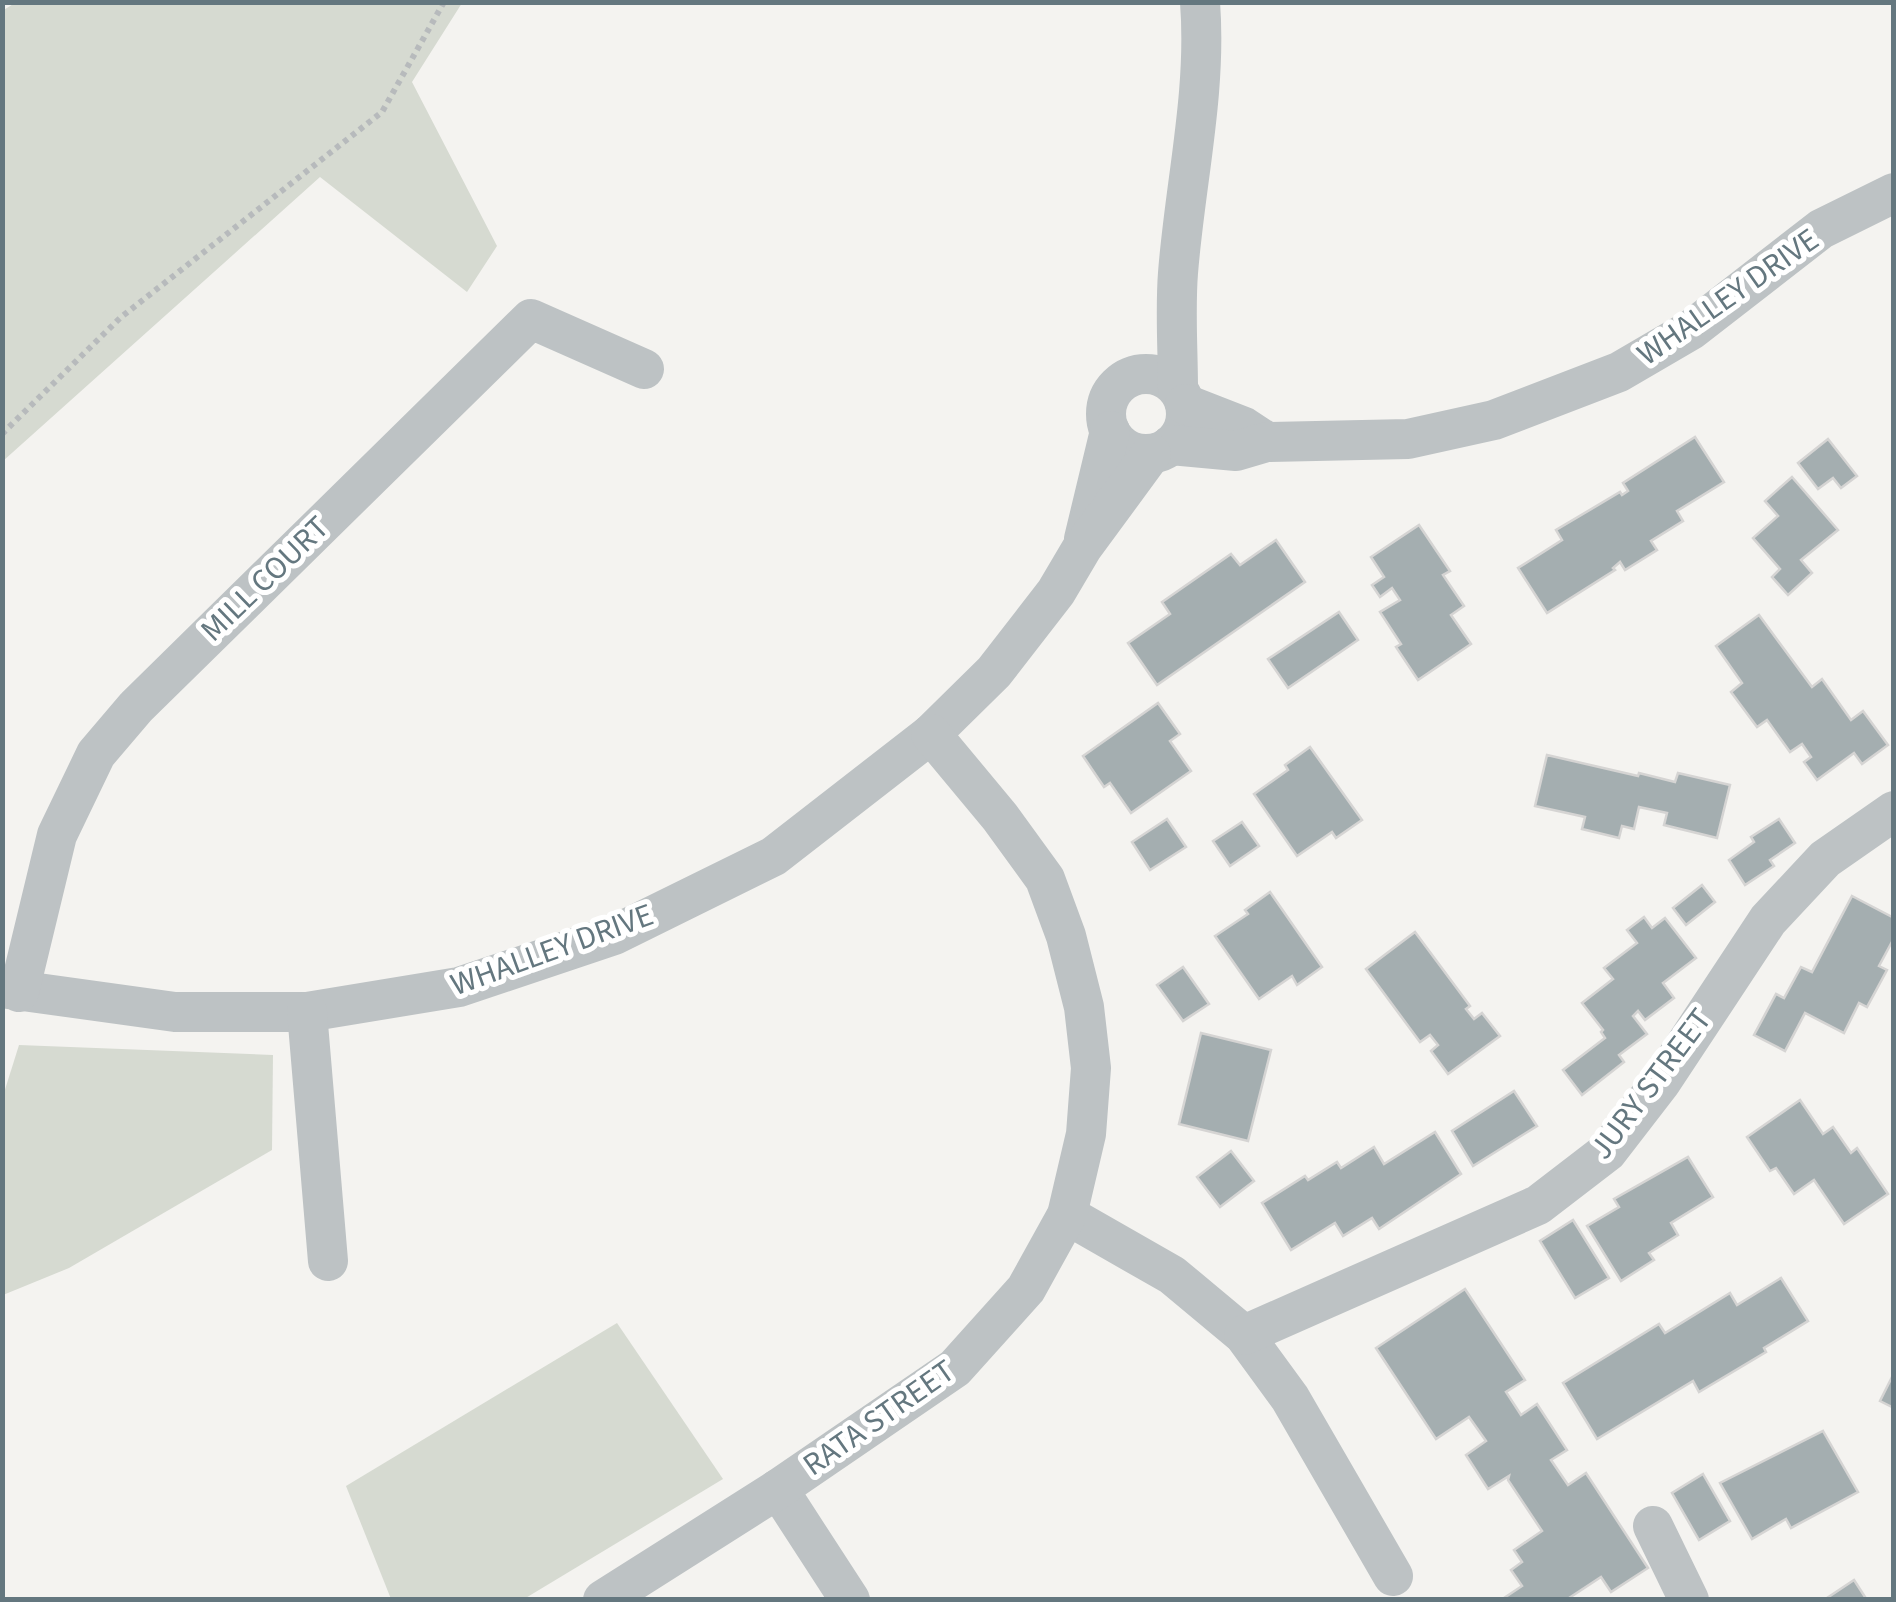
<svg xmlns="http://www.w3.org/2000/svg" width="1896" height="1602" viewBox="0 0 1896 1602" font-family="'Source Sans 3',sans-serif">
<style>
.green{fill:#d6dad1}
.building{fill:#a4aeb0;stroke:#d5d4d3;stroke-width:2.5}
.lines{fill:none;stroke-linecap:round;stroke-linejoin:round}
.path{stroke:#b7babc;stroke-width:6;stroke-dasharray:5 5;stroke-linecap:butt}
.minor{stroke:#bdc2c4;stroke-width:40}
.labels{text-anchor:middle;dominant-baseline:central;stroke-width:10;stroke-linejoin:round;paint-order:stroke}
.street-label{font-size:32px;fill:#64777f;stroke:#fff}
</style>
<rect width="100%" height="100%" fill="#f4f3f0"/>
<g class="green">
<polygon points="15,3 462,3 412,82 497,246 467,292 320,177 3,461 2,11"/>
<polygon points="19,1045 273,1055 272,1150 69,1268 3,1295 3,1096"/>
<polygon points="617,1323 723,1479 524,1599 391,1599 346,1486"/>
</g>
<g class="building">
<polygon points="1695,437 1724,482 1677,511 1683,521 1651,541 1657,550 1625,570 1620,562 1613,568 1615,570 1547,613 1518,568 1562,540 1556,530 1620,492 1622,495 1628,491 1623,483"/>
<polygon points="1828,439 1857,476 1841,488 1833,478 1818,489 1798,463"/>
<polygon points="1792,477 1838,530 1801,560 1812,573 1788,595 1772,577 1780,569 1753,538 1778,516 1765,501"/>
<polygon points="1419,525 1450,571 1443,575 1464,606 1451,615 1471,644 1418,680 1396,647 1401,644 1380,612 1400,600 1392,588 1380,597 1372,585 1384,577 1371,557"/>
<polygon points="1276,540 1305,582 1157,685 1128,643 1170,614 1162,602 1231,554 1240,565"/>
<polygon points="1339,612 1358,640 1288,688 1268,659"/>
<polygon points="1759,615 1812,687 1822,679 1851,720 1863,711 1888,745 1862,764 1854,753 1817,780 1804,762 1811,757 1802,744 1790,752 1767,720 1757,727 1731,692 1742,683 1716,646"/>
<polygon points="1158,703 1180,734 1170,741 1191,771 1131,813 1110,783 1104,787 1083,756"/>
<polygon points="1310,747 1362,820 1336,838 1332,832 1297,856 1254,794 1288,770 1285,765"/>
<polygon points="1547,755 1638,776 1639,773 1675,782 1678,773 1730,785 1717,838 1664,825 1667,813 1639,807 1634,829 1622,826 1619,838 1582,829 1585,817 1535,806"/>
<polygon points="1167,819 1186,847 1150,870 1132,842"/>
<polygon points="1779,819 1795,843 1770,860 1774,866 1745,885 1729,860 1754,842 1751,837"/>
<polygon points="1242,822 1259,846 1230,866 1213,841"/>
<polygon points="1702,885 1715,902 1686,925 1673,908"/>
<polygon points="1270,892 1322,967 1297,985 1292,976 1259,999 1215,936 1248,914 1245,910"/>
<polygon points="1852,896 1894,918 1894,938 1879,966 1887,970 1867,1007 1859,1003 1844,1033 1805,1013 1785,1051 1754,1035 1776,994 1784,998 1801,967 1812,972"/>
<polygon points="1644,917 1652,928 1665,918 1696,958 1663,983 1674,998 1645,1020 1638,1011 1633,1016 1647,1034 1619,1055 1624,1062 1582,1095 1563,1070 1605,1038 1601,1032 1603,1030 1582,1003 1613,979 1604,968 1637,943 1627,930"/>
<polygon points="1415,932 1470,1006 1466,1009 1474,1019 1482,1013 1500,1036 1448,1074 1431,1051 1438,1045 1430,1035 1420,1042 1366,969"/>
<polygon points="1183,967 1209,1004 1183,1021 1157,985"/>
<polygon points="1201,1033 1271,1050 1248,1141 1179,1124"/>
<polygon points="1514,1091 1537,1126 1473,1166 1452,1131"/>
<polygon points="1800,1100 1823,1134 1833,1127 1851,1153 1857,1148 1888,1194 1844,1224 1814,1180 1794,1194 1776,1168 1770,1171 1747,1137"/>
<polygon points="1435,1132 1461,1174 1379,1229 1372,1218 1343,1236 1335,1223 1291,1250 1262,1203 1305,1176 1308,1180 1337,1162 1341,1168 1374,1147 1384,1164"/>
<polygon points="1231,1151 1254,1181 1220,1207 1197,1177"/>
<polygon points="1688,1157 1713,1197 1671,1223 1678,1235 1649,1253 1654,1260 1621,1281 1587,1226 1619,1207 1614,1199"/>
<polygon points="1573,1220 1609,1278 1575,1298 1540,1241"/>
<polygon points="1781,1278 1808,1321 1764,1348 1766,1352 1699,1392 1693,1381 1597,1439 1563,1383 1659,1324 1665,1333 1730,1293 1737,1305"/>
<polygon points="1465,1289 1525,1380 1506,1392 1521,1415 1537,1404 1567,1450 1551,1460 1568,1485 1586,1473 1648,1568 1611,1592 1601,1577 1566,1600 1501,1600 1522,1586 1511,1570 1522,1562 1514,1550 1542,1531 1508,1480 1509,1476 1488,1489 1466,1455 1486,1441 1469,1417 1436,1439 1376,1348"/>
<polygon points="1894,1373 1894,1408 1880,1401"/>
<polygon points="1823,1431 1858,1492 1791,1528 1786,1519 1752,1539 1720,1483"/>
<polygon points="1703,1474 1730,1521 1699,1540 1672,1493"/>
<polygon points="1854,1580 1867,1600 1824,1600"/>
</g>
<g class="lines">
<polyline class="path" points="2,434 120,318 382,112 444,2"/>
<g class="minor">
<circle cx="1146" cy="414" r="40"/>
<path d="M1178 389C1178 351 1175 311 1178 273 1185 183 1207 93 1200 2"/>
<polyline points="1185,404 1244,427 1267,442"/>
<polyline points="1171,445 1236,451 1267,442 1408,439 1494,420 1619,372 1691,330 1821,229 1894,193"/>
<polyline points="1084,539 1110,431"/>
<polyline points="2,988 175,1012 307,1012 459,987 614,935 774,856 931,734 994,672 1056,592 1082,548 1151,454"/>
<polyline points="19,992 57,835 96,754 136,707 531,319 644,369"/>
<polyline points="307,1012 328,1261"/>
<polyline points="1067,1215 1172,1275 1244,1335 1290,1398 1393,1576"/>
<polyline points="1244,1335 1538,1205 1607,1152 1661,1082 1768,920 1825,859 1894,811"/>
<polyline points="778,1489 850,1600"/>
<polyline points="1653,1526 1689,1600"/>
<polyline points="603,1600 778,1489 955,1368 1026,1289 1067,1215 1086,1134 1091,1068 1084,1007 1066,936 1045,879 1000,817 931,734"/>
</g>
</g>
<g class="labels">
<g class="street-label">
<text transform="translate(1728 297) rotate(-35)">WHALLEY DRIVE</text>
<text transform="translate(265 579) rotate(-44)">MILL COURT</text>
<text transform="translate(552 950) rotate(-20)">WHALLEY DRIVE</text>
<text transform="translate(1651 1084) rotate(-53)">JURY STREET</text>
<text transform="translate(879 1418) rotate(-35)">RATA STREET</text>
</g>
</g>
<rect width="1896" height="1602" fill="none" stroke="#64777f" stroke-width="10"/>
</svg>
